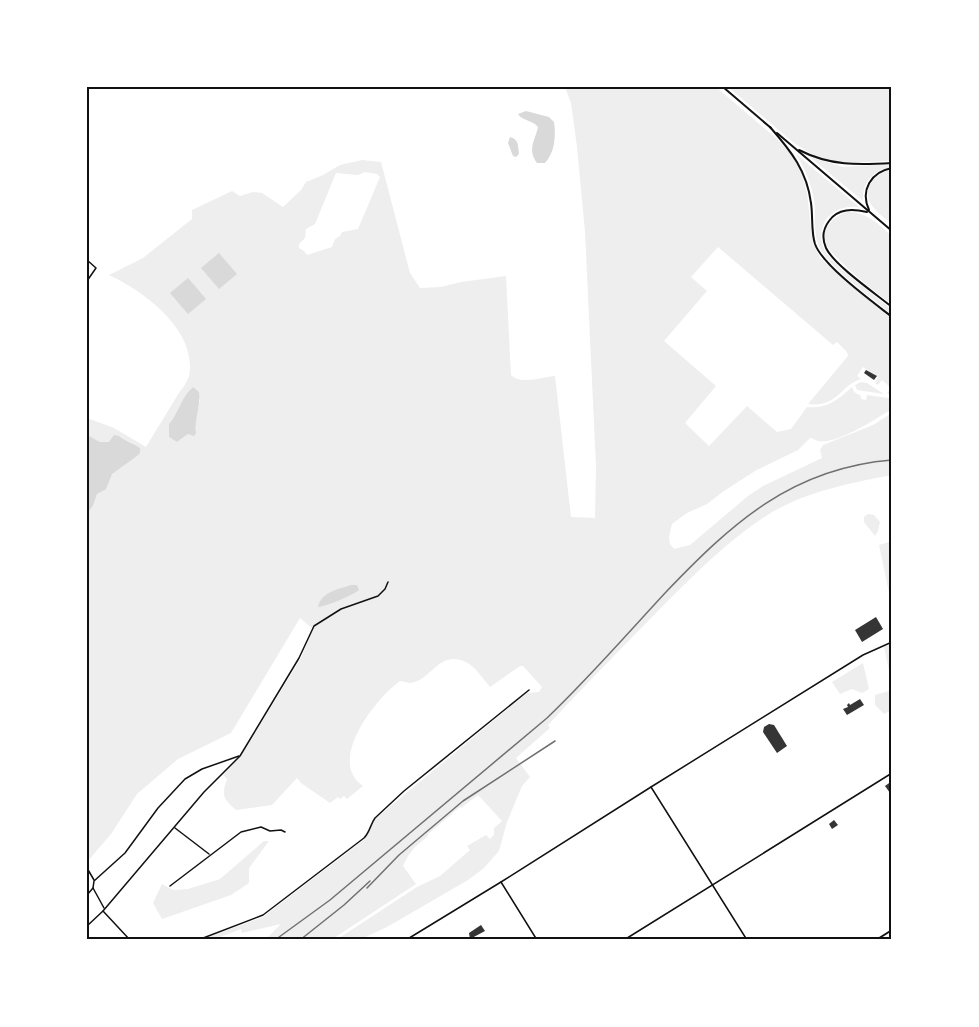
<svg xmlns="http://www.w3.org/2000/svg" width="979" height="1027" viewBox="0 0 979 1027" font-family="Montserrat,sans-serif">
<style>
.green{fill:#eee;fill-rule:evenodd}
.water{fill:#d9d9d9}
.building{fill:#353535}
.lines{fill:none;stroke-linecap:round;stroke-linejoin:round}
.minor{stroke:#111;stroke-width:1.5}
.tertiary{stroke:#111;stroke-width:1.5}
.primary{stroke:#111;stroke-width:2}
.rail{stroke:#707070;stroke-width:1.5}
.neatline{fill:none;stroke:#111;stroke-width:2}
</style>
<rect width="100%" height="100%" fill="#fff"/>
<g class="green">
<path d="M565 87H716L778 140 791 154 801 171 807 193 813 244 821 259 892 319V397L887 393 891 388 882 380 878 385 875 383 878 377 863 367 857 376 861 379C840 385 838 408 808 404L848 356 847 352 837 342 833 345 718 247 691 277 707 291 664 341 716 386 685 423 709 446 747 406 777 432 791 429 807 407C827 409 838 400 852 387L854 392 861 396V399L866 400 867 395 889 398 892 401V409C877 418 837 445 818 441 815 440 813 438 810 438L798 450 755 471 724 491 707 504 687 513 672 524 669 537 670 544 674 549 690 545 748 496 763 486 822 458 820 450 823 445 873 425 892 413V475C850 483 803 492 766 516 724 543 685 584 650 619 616 654 581 689 548 725L550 728 516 758 530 777 522 786 507 822 499 851 484 868 468 880 387 927 359 940H336L417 887 440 876 470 850 467 846 486 835 490 839 494 835V828L502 821 478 795 461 808 460 807 428 834V836L415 847 408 856 403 866 416 884 331 940H265L281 924 242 933 241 929 212 940H201L263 917 365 839 375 819 527 693 539 692 542 687 523 666H520L490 687C483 679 476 667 466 662 439 649 431 681 410 683 409 683 401 681 400 681 376 698 326 761 363 786L347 799 344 796 340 799 338 797 330 803 301 783 297 778 272 805 236 810C223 798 221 796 227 779L223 775 241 756 301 658 313 629 300 618 231 733 178 759 137 794 111 834 87 862V513L93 506 97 494 112 473 123 466 140 448C123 434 118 445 101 442 96 441 91 438 87 435V418L114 428 146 447C156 430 167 413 177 396 181 390 187 383 189 376 198 331 144 291 109 275L143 258 192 219V210L232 191 240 196 253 192 262 193 283 207 301 190 306 182 323 175 340 165 362 160 381 162 410 273 420 288 441 287 461 282 506 276 511 375C520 385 543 377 555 376L571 517 595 518 596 466 585 232 577 147 571 103ZM365 172 377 174 380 177 358 229 342 232 340 236 335 239 332 247 307 255 304 251 299 248V244L305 238 306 229 315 224 336 173 358 175ZM193 387 200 400 195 420 196 433 188 434 177 442 169 437 171 421C182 414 181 397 193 387Z"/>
<polygon points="728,87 892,87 892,161 843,163 816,157 794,143"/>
<path d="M796 154 859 207C847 206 838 208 829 216 820 226 819 239 825 251 834 266 877 297 892 310V315C874 299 825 265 818 244 814 232 815 219 815 207 813 188 806 170 796 154Z"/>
<path d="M810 157 843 167 892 164V167C873 170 862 182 863 201Z"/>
<path d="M892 170V224C880 214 858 200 872 182 877 175 884 171 892 170Z"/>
<path d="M847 212C866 211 878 224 892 236V304C880 297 830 255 826 244 821 228 834 216 847 212Z"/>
<polygon points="861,382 867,383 884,394 857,390 855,385"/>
<polygon points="868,514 874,515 880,522 878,531 875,536 864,522 864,517"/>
<polygon points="892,541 892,607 879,545"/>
<polygon points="892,644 892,685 884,647"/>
<polygon points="863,663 869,689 862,693 852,689 840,694 832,682"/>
<polygon points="892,690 892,710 884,714 875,705 875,695"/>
<polygon points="264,841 269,841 249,868 249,883 231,895 162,919 153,903 162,884 173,890 188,889 220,879"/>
</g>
<g class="water">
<path d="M526 111 549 117 554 122C556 136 555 152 545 163H537C527 149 535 141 538 127 533 120 522 121 518 114Z"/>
<path d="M510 137C519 139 518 146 519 154L516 157 513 156 508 143Z"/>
<polygon points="219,253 237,274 219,289 201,268"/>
<polygon points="188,278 206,299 188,314 170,293"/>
<path d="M193 387 199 392C201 406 194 418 196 433L194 436 188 434 177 442 169 437V424C179 413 181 397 193 387Z"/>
<path d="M87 435 100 442H109L114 435 119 436C124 441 134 443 140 448V453L137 456 112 474 106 489 97 494 93 506 87 513Z"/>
<path d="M351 585H357L359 590C353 595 325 607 318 607 321 592 339 589 351 585Z"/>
</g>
<g class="building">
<polygon points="866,370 877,376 874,380 864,373"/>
<polygon points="876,617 883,629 862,642 855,630"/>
<polygon points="860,699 864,705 847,715 843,709 848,707 847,705 849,703 850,705"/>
<polygon points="769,724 774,725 787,746 777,753 763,732 764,727"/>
<polygon points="892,781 892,792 890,793 885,786"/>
<polygon points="834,820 838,825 832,829 829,824"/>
<polygon points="481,925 485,931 470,939 469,933"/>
</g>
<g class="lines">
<g class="minor">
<polyline points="87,260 96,268 87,281"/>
<polyline points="175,828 209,854"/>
<polyline points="87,868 94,880"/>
<polyline points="501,882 651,787"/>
<polyline points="170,886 241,832 261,827 270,831 281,830 285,832"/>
<polyline points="93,888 104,908"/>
<polyline points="87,895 93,888 94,881 125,853 158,808 185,779 202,769 239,756"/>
<polyline points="103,911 130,940"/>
<polyline points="87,926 103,911 204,792 240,756 299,658 314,626 341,609 378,596 385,589 388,582"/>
<path d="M198 940 263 915 364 838C370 832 370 825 375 818L404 791 529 690"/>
<polyline points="406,940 501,882 537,940"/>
</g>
<g class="tertiary">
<polyline points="624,940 892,773"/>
<polyline points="747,940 651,787 863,655 892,642"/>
</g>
<g class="primary">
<polyline points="723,87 771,128"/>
<path d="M770 127C791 151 807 171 811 203 813 216 811 232 815 244 823 266 873 302 892 317"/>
<polyline points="777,133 892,231"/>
<path d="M799 150C830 166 858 165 892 163"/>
<path d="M869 210C860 190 871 172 892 168"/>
<path d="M867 212C853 209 838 208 829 221 823 229 822 239 826 248 834 265 876 294 892 307"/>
<polyline points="876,940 892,930"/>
</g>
<g class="rail">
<polyline points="367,888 399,855 463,801 555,741"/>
<path d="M275 940 330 900 547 718C589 678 627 634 666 592 732 523 792 468 892 460"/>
<polyline points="300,940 344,905 370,881"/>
</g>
</g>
<rect width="979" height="1027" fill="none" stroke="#ffffff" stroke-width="177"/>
<rect x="88" y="88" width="802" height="850" class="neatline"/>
</svg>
